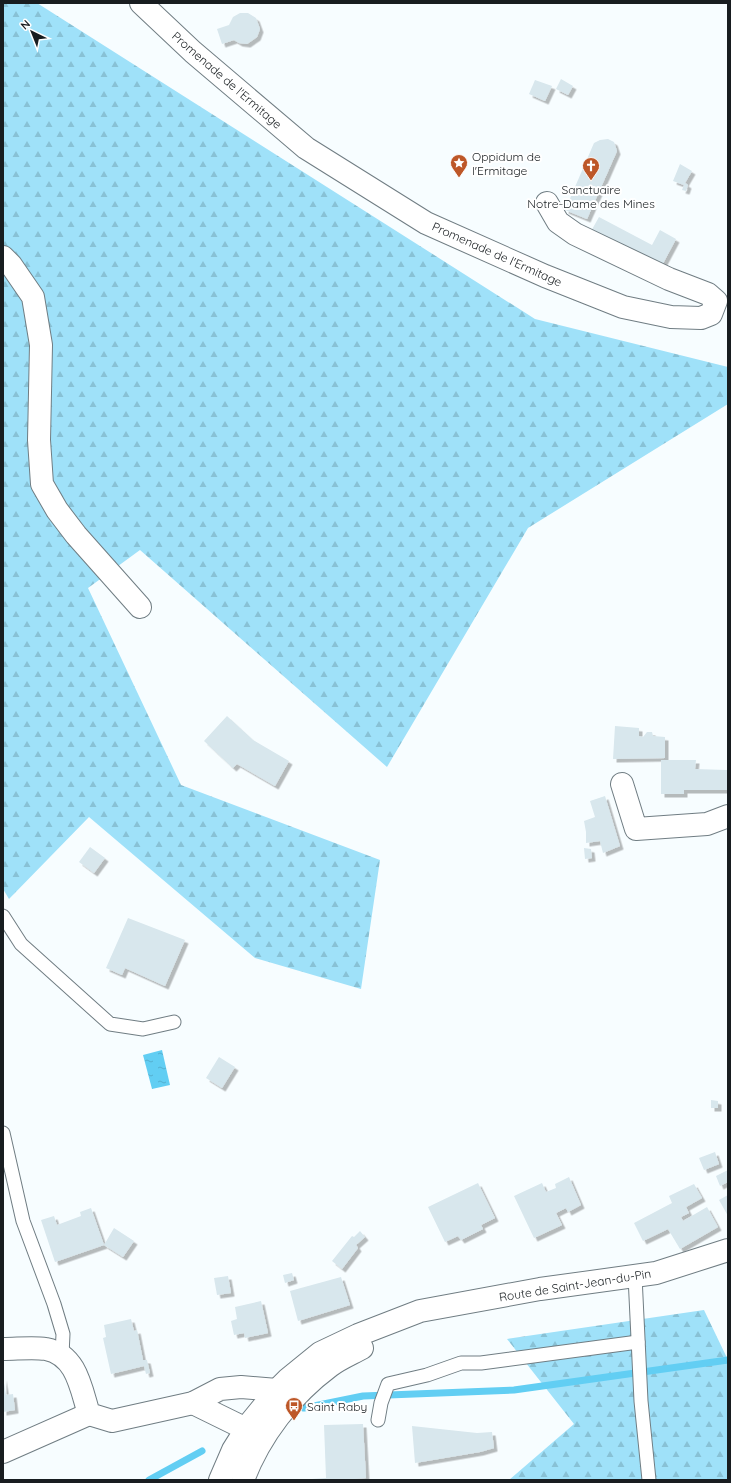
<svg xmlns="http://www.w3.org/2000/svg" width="731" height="1483" viewBox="0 0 731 1483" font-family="Quicksand,sans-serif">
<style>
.forest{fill:url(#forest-firs)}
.water{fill:url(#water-ripples)}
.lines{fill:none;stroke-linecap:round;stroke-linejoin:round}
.stream{stroke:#62cef3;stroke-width:7}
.building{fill:#d8e7ed;filter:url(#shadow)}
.lane-casing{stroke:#707d83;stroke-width:15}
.street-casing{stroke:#707d83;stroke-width:24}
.secondary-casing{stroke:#707d83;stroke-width:24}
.lane{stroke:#fff;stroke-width:13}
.street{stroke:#fff;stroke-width:22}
.secondary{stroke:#fff;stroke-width:22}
.labels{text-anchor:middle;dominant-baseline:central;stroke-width:4;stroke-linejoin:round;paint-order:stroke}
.street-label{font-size:12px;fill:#181d20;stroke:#fff}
.poi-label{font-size:12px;fill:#181d20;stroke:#fff;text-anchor:start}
</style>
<defs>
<pattern id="forest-firs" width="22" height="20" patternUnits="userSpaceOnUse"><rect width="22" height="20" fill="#9fe1f9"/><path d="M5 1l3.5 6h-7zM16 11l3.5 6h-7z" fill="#88c1d5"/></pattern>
<pattern id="water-ripples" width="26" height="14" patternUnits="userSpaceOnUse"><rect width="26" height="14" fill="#62cef3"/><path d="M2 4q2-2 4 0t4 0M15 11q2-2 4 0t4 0" fill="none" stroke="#54b0d0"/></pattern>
<filter id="shadow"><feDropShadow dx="3.5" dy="3.5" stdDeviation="0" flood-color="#0004"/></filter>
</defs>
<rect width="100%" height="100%" fill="#f7fdff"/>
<g class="forest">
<polygon points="3,3 37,3 535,319 728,367 728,404 528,528 387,767 140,550 88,588 181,785 380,860 361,989 255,958 89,817 9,899 3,889"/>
<polygon points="704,1310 728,1360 728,1480 509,1480 574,1424 507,1339"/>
</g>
<polygon class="water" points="162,1050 170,1085 152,1089 143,1055"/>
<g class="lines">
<g class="stream">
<polyline points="304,1408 363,1396 514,1390 728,1360"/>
<polyline points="149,1480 202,1451"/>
</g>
</g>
<g class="building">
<polygon points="240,13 248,13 256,18 260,29 257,37 247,44 239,43 234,40 222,44 217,29 229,25 233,17"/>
<polygon points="561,79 573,86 568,95 556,89"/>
<polygon points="535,80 552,86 545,101 529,94"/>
<polygon points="608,139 614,142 617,151 587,219 565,210 594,143 600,140"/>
<polygon points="680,164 692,171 685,183 688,185 686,191 682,190 684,185 673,181"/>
<polygon points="599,217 652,245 660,230 676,239 659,271 590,233"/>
<polygon points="227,716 253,740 289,761 275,786 237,764 233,768 204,741"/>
<polygon points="615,726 639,728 639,736 643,737 647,732 652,732 653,736 665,737 665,758 613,759"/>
<polygon points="661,760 696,760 695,769 727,770 727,790 684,790 684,794 661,794"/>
<polygon points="605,796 620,846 603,853 600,841 586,843 586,832 584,821 595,817 590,801"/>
<polygon points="90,847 105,858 94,873 79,862"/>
<polygon points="584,848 591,849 592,858 585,859"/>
<polygon points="128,918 185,940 165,986 125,968 122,975 106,968"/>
<polygon points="219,1057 235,1067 222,1088 206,1078"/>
<polygon points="711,1100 718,1101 718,1108 711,1108"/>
<polygon points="715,1152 719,1164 704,1170 699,1158"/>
<polygon points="728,1170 728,1182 720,1186 716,1176"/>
<polygon points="569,1177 581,1205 568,1212 566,1208 556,1213 562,1225 534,1238 514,1196 542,1183 546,1192 556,1188 555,1184"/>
<polygon points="478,1183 495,1218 481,1225 483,1229 461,1240 458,1236 445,1242 428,1207"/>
<polygon points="694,1184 702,1198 686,1207 689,1213 681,1217 683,1221 707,1207 718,1227 680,1249 668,1229 643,1241 634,1223 672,1203 669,1196"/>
<polygon points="728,1195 728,1216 719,1200"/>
<polygon points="91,1208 104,1245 114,1228 134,1241 123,1257 104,1245 55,1262 41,1220 54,1216 57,1225 81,1216 80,1212"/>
<polygon points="360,1231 365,1237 356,1245 358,1248 342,1269 332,1261 352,1236 354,1237"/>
<polygon points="292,1273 294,1280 285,1283 283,1275"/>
<polygon points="228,1276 231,1293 217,1295 214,1278"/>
<polygon points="341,1277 350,1305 298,1321 290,1291"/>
<polygon points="261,1301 268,1333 245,1338 244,1333 234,1335 231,1321 237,1319 235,1307"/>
<polygon points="131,1319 134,1331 137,1330 143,1360 147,1360 150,1373 146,1374 144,1366 111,1374 103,1338 106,1337 104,1325"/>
<polygon points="3,1377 6,1395 13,1394 15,1410 3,1412"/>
<polygon points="363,1424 366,1478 343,1480 297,1480 326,1478 324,1425"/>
<polygon points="412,1426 477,1433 492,1432 494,1448 480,1452 415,1463"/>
</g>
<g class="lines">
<defs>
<g id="lane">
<polyline points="3,916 21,944 110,1024 143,1029 174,1022"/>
<polyline points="3,1133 23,1221 54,1304 63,1334 62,1355"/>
<polyline points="635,1276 641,1401 649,1480"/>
<polyline points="378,1420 381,1403 388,1384 427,1375 461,1363 481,1363 638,1342"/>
</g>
<g id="street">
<polyline points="141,3 193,52 306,148 426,223 545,276 623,307 671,317 701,318 711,314 716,301 708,294 669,279 575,234 558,222 547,203"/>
<polyline points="3,257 11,265 33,297 41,345 39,440 42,484 57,510 76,535 140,607"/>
<polyline points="622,784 636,829 707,824 728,816"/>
<path d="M3 1349C17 1349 33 1347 46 1349 77 1355 81 1389 89 1414L112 1421 193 1403 220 1389 241 1387 277 1390"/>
<polyline points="193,1403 246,1429"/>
<polyline points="3,1452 89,1414"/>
</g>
<g id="secondary">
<polyline points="220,1480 233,1450 250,1423 277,1390 288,1379 320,1353 358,1335 420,1311 540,1289 656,1273 728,1250"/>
<path d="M243 1480C260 1435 291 1395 330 1366 339 1359 351 1354 362 1348"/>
</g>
</defs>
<use href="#lane" class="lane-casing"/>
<use href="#street" class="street-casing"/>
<use href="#secondary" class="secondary-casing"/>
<use href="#lane" class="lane"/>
<use href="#street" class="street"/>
<use href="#secondary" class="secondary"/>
</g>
<defs>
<symbol id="sight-pin" viewBox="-11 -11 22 30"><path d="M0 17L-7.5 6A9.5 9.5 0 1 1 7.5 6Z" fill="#bd5728" stroke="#fff"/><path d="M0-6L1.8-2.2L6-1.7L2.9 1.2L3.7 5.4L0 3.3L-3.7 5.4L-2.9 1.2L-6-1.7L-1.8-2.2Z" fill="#fff"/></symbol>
<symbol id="church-pin" viewBox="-11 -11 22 30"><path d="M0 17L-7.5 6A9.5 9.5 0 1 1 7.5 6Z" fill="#bd5728" stroke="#fff"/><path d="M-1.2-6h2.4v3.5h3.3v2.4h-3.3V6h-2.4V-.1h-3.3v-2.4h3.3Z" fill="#fff"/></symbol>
<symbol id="bus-pin" viewBox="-11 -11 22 30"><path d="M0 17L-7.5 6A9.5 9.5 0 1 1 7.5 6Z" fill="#bd5728" stroke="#fff"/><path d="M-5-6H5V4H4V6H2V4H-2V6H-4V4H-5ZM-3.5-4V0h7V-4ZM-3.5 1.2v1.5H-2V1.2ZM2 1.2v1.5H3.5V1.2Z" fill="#fff"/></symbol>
</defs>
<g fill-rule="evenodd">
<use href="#sight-pin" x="449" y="153" width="20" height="27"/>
<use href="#church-pin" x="581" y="156" width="20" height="27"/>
<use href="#bus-pin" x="284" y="1396" width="20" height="27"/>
</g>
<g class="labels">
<g class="street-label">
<text transform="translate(227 80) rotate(41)">Promenade de l'Ermitage</text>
<text transform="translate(497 254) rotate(24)">Promenade de l'Ermitage</text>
<text transform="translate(575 1285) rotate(-9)">Route de Saint-Jean-du-Pin</text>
</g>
<g class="poi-label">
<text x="472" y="156">Oppidum de<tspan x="472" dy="14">l'Ermitage</tspan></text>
<text x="591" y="189" text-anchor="middle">Sanctuaire<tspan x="591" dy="14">Notre-Dame des Mines</tspan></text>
<text x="307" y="1406">Saint Raby</text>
</g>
</g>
<rect width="731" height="1483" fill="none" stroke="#181d20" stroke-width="8"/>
<g transform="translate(32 32) rotate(317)" stroke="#ffffff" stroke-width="3" paint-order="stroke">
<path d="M0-3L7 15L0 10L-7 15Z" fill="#181d20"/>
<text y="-6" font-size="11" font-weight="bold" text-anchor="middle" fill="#181d20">N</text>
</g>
</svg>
